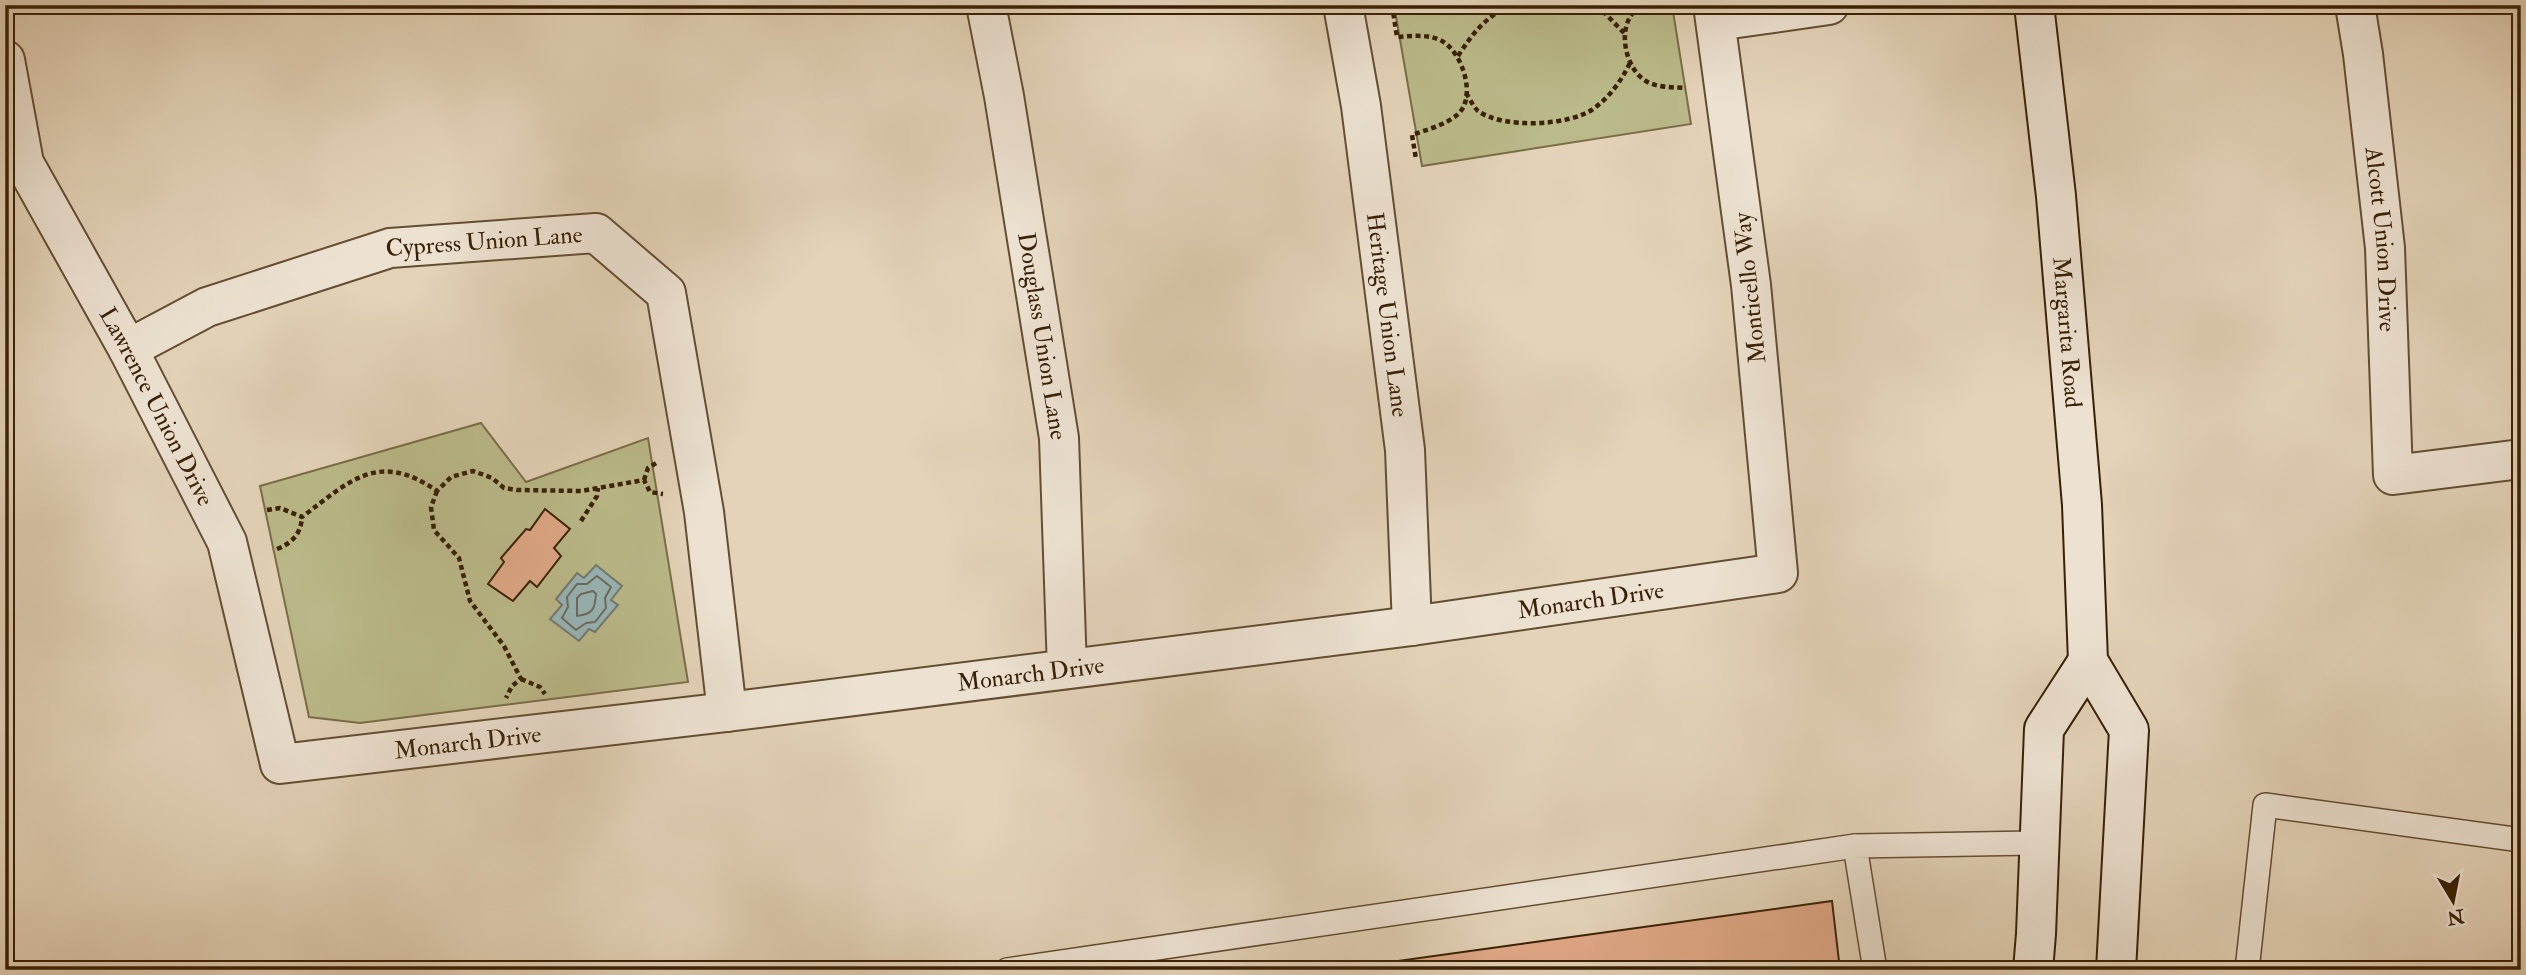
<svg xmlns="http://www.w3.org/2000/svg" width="2526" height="975" viewBox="0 0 2526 975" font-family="'IM FELL Double Pica',serif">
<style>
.green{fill:#bbba8a;stroke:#7a6e48;stroke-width:2}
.water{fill:#98b6b8;stroke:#727a70;stroke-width:2}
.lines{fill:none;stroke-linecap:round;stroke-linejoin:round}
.shore{stroke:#686c5e;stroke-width:2}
.building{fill:#e1a988;stroke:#392105;stroke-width:2}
.service-casing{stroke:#644e32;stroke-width:26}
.minor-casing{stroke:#644e32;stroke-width:42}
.secondary-casing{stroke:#392105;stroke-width:42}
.path{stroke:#392105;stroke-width:4.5;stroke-dasharray:5 3.5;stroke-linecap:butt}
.service{stroke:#ede2d2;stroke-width:23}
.minor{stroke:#ede2d2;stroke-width:38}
.secondary{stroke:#ede2d2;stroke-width:38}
.labels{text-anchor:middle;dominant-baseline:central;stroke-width:6;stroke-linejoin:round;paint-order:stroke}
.street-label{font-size:24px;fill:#392105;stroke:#ede2d2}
</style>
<rect width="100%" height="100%" fill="#e4d3b9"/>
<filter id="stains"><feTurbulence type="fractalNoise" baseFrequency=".00286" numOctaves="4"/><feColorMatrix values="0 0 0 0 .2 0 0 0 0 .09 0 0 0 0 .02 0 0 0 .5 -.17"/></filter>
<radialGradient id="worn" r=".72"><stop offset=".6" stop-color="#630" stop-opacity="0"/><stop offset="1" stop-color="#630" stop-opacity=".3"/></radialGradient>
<g class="green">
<polygon points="1394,5 1672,5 1691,124 1422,166"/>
<polygon points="481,423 526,482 648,438 688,682 360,723 309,717 260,486"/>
</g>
<polygon class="water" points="596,565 622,586 611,600 618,605 595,632 589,629 579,641 550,619 562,605 556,599 577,573 584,578"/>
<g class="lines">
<g class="shore">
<polygon points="597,576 611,587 605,598 606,608 595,622 586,623 576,630 562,618 568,607 567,597 577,584 587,584"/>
<path d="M593 591 596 594C595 609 593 614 577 616V598L581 594Z"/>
</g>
</g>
<g class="building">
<polygon points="545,509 570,529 554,548 561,556 537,587 530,581 513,601 488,584 504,562 501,558 526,529 530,530"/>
<polygon points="1832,901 1840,970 1333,970"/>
</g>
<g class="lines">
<defs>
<g id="service">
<polyline points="1007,970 1855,846"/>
<polyline points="1875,970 1855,846 2039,843"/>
<polyline points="2247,970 2265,805 2521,840"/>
</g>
<g id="minor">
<path id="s1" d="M986 5 1004 96 1059 438 1067 669"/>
<path id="s2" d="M1343 5 1361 106 1405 450 1412 626"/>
<path id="s3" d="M2355 5 2363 54 2385 248 2393 475 2521 459"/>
<polyline points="1716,21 1829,5"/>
<path id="s4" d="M5 60 24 163 128 349 227 542 280 764 727 712 1412 626 1778 573 1751 285 1713 5"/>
<path id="s5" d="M128 349 207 307 390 248 596 233 666 293 704 512 727 712"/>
</g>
<g id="secondary">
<path id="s6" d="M2034 5 2056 196 2082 505 2088 661 2129 730 2116 970"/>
<polyline points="2033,970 2036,934 2044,729 2088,661"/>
</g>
</defs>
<use href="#service" class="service-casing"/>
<use href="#minor" class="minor-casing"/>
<use href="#secondary" class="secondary-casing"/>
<g class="path">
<path d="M1392 5 1397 37C1411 36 1427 34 1440 40 1462 50 1478 98 1457 115 1445 125 1426 130 1412 135L1416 159"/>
<polyline points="1597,5 1625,34"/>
<path d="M1639 5C1634 11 1629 17 1627 24 1621 41 1628 68 1643 79 1654 88 1672 87 1686 88"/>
<path d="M1458 56C1473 33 1485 17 1511 5"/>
<path d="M1466 93C1470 99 1473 106 1478 111 1503 129 1569 126 1593 109 1610 97 1621 81 1630 63"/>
<polyline points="644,480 648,468 658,462"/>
<polyline points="437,491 431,507 434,530 459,558 470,601 504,646 521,679 512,686 506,698"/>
<path d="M267 510 280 508 302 517C350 481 378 450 437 491L451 477 473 471 492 478 504 488 517 490 581 491 644 480 650 492 663 494"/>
<polyline points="581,521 597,496 598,488"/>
<path d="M277 549C292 543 301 534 302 517"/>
<polyline points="521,679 540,687 545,694"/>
</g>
<use href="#service" class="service"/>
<use href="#minor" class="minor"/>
<use href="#secondary" class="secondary"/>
</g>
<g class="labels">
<g class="street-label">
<text stroke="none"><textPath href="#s3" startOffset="236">Alcott Union Drive</textPath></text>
<text stroke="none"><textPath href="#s5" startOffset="376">Cypress Union Lane</textPath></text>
<text transform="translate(1750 288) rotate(-96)">Monticello Way</text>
<text stroke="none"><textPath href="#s2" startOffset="313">Heritage Union Lane</textPath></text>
<text stroke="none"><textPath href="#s6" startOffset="329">Margarita Road</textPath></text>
<text stroke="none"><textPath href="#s1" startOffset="336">Douglass Union Lane</textPath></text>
<text stroke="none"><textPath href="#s4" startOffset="382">Lawrence Union Drive</textPath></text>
<text stroke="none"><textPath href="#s4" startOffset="2084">Monarch Drive</textPath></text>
<text stroke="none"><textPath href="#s4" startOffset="1519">Monarch Drive</textPath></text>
<text stroke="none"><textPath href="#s4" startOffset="952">Monarch Drive</textPath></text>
</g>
</g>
<rect width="2526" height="975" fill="none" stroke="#e4d3b9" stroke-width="28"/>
<rect x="7" y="7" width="2512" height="961" fill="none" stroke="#392105" stroke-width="3.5"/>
<rect x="14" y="14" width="2498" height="947" fill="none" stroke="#392105" stroke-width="2"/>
<g transform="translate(2453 901) rotate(170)" stroke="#ede2d2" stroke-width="5" paint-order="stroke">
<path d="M0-5L12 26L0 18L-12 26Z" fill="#392105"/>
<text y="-10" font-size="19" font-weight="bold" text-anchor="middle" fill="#392105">N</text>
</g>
<rect width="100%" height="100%" filter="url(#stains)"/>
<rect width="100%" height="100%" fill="url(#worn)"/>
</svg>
